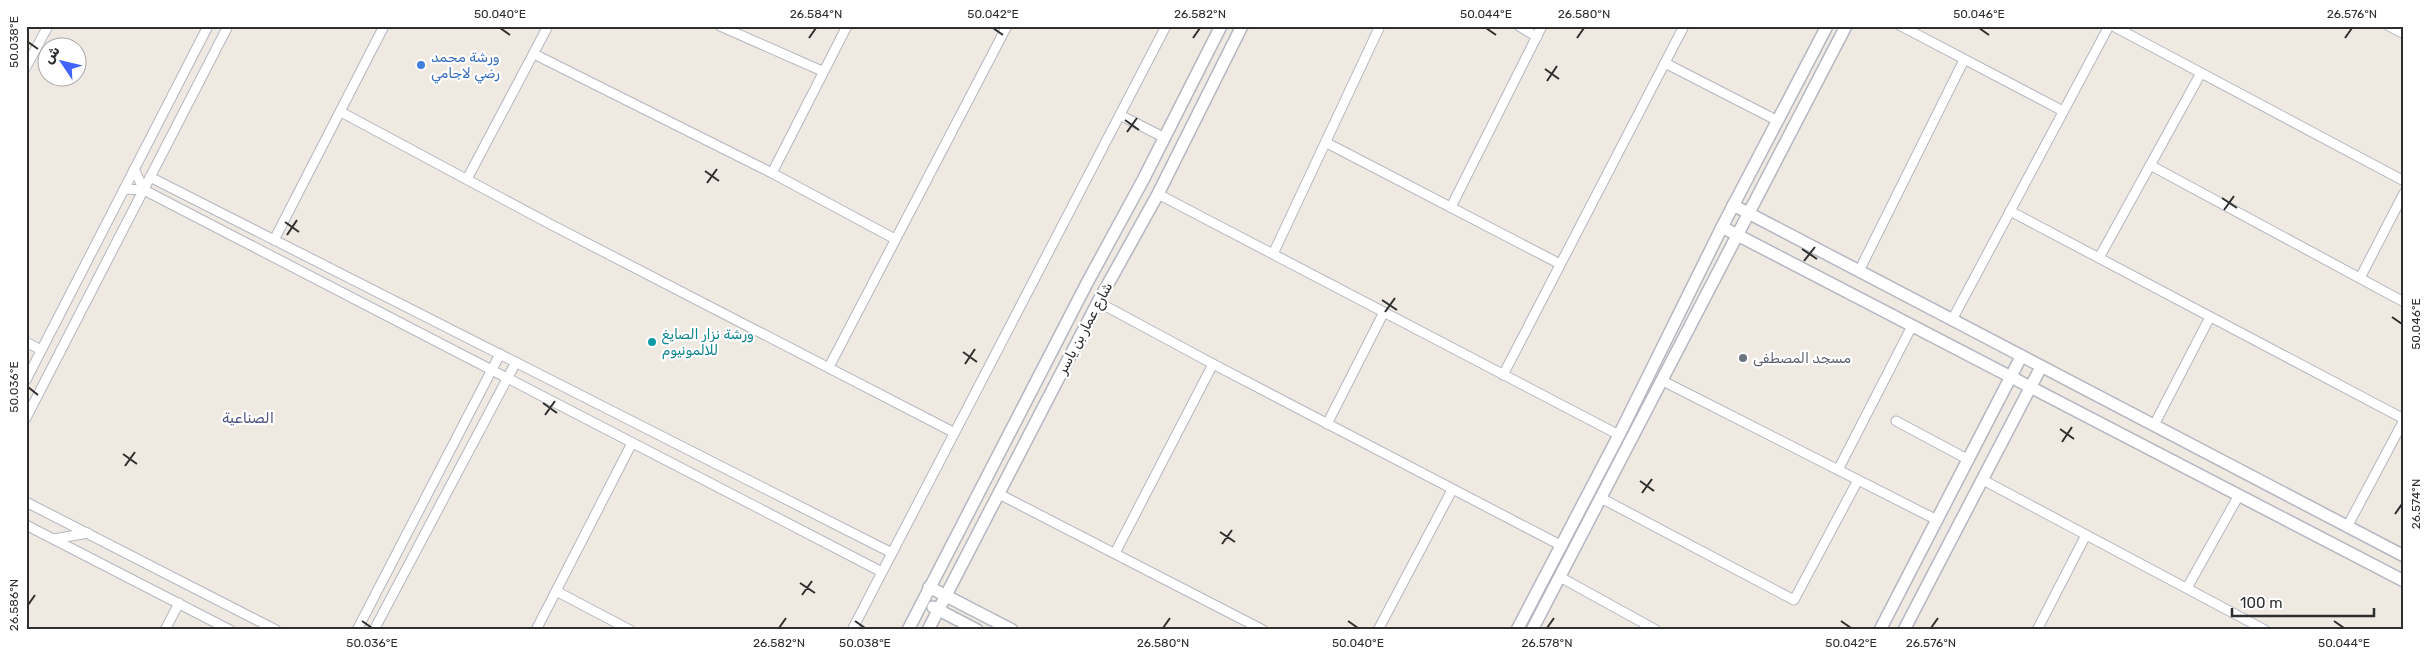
<svg xmlns="http://www.w3.org/2000/svg" width="2430" height="656" viewBox="0 0 2430 656" font-family="Rubik,'Noto Sans Arabic',sans-serif">
<style>
.lines{fill:none;stroke-linecap:round;stroke-linejoin:round}
.minor-casing{stroke:#b4b7c1;stroke-width:11}
.tertiary-casing{stroke:#b4b7c1;stroke-width:14}
.minor{stroke:#fff;stroke-width:9}
.tertiary{stroke:#fff;stroke-width:11}
.ticks{fill:none;stroke:#2e2e2e;stroke-width:2}
.shop-dot{fill:#3f7fe0;stroke:#fff;stroke-width:2}
.culture-dot{fill:#0f9aa8;stroke:#fff;stroke-width:2}
.worship-dot{fill:#6b7280;stroke:#fff;stroke-width:2}
.labels{text-anchor:middle;dominant-baseline:central;stroke-width:4.5;stroke-linejoin:round;paint-order:stroke}
.shop-label{font-size:14px;fill:#366cbe;stroke:#fff;text-anchor:start}
.street-label{font-size:14px;fill:#2e2e2e;stroke:#fff}
.culture-label{font-size:14px;fill:#0d838f;stroke:#fff;text-anchor:start}
.worship-label{font-size:14px;fill:#5b616d;stroke:#fff;text-anchor:start}
.neighbourhood-label{font-size:15px;fill:#4d5680;stroke:#fff}
.neatline{fill:none;stroke:#2e2e2e;stroke-width:2}
.ticks-label{font-size:12px;text-anchor:middle;fill:#2e2e2e}
</style>
<rect width="100%" height="100%" fill="#efe9e1"/>
<g class="lines">
<defs>
<g id="minor">
<polyline points="720,26 822,71"/>
<polyline points="1519,26 1537,37"/>
<polyline points="1901,26 2063,111"/>
<polyline points="2113,26 2404,181"/>
<polyline points="2389,26 2404,34"/>
<polyline points="534,54 772,173 895,239"/>
<polyline points="1665,63 1778,121"/>
<polyline points="26,67 48,26"/>
<polyline points="341,112 548,223 953,432"/>
<polyline points="1120,115 1165,138"/>
<polyline points="1327,143 1560,264"/>
<polyline points="2150,165 2404,302"/>
<polyline points="772,173 847,26"/>
<polyline points="150,177 892,553"/>
<polyline points="467,179 548,26"/>
<polyline points="124,189 144,190 134,169"/>
<polyline points="144,190 882,572"/>
<polyline points="1158,194 1619,435"/>
<polyline points="1451,207 1542,26"/>
<polyline points="2010,211 2404,419"/>
<polyline points="274,240 384,26"/>
<polyline points="1273,254 1380,26"/>
<polyline points="2099,258 2201,73"/>
<polyline points="1859,271 1964,60"/>
<polyline points="2360,278 2404,193"/>
<polyline points="1098,302 1213,364 1562,546"/>
<polyline points="1952,320 2109,26"/>
<polyline points="26,342 41,350"/>
<polyline points="829,367 1007,26"/>
<polyline points="1503,375 1684,26"/>
<polyline points="26,380 208,26"/>
<polyline points="1663,381 1937,520"/>
<polyline points="26,418 228,26"/>
<polyline points="1896,421 1969,460"/>
<polyline points="1327,424 1384,312"/>
<polyline points="2154,425 2210,317"/>
<polyline points="1838,470 1912,326"/>
<polyline points="1983,480 2265,630"/>
<polyline points="999,494 1263,630"/>
<polyline points="1601,498 1794,600 1858,480"/>
<polyline points="26,502 276,630"/>
<polyline points="26,525 230,630"/>
<polyline points="2347,527 2404,420"/>
<polyline points="54,539 88,533"/>
<polyline points="1115,553 1213,364"/>
<polyline points="1560,577 1656,630"/>
<polyline points="2187,588 2239,495"/>
<polyline points="556,591 630,630"/>
<polyline points="165,630 179,603"/>
<polyline points="357,630 500,354"/>
<polyline points="374,630 516,362"/>
<polyline points="536,630 632,443"/>
<polyline points="852,630 1166,26"/>
<polyline points="1378,630 1452,490"/>
<polyline points="2037,630 2086,535"/>
</g>
<g id="tertiary">
<polyline points="1733,205 2404,556"/>
<polyline points="1722,227 2404,581"/>
<polyline points="929,587 1012,630"/>
<polyline points="933,607 977,630"/>
<polyline points="908,630 1087,283 1143,180 1221,26"/>
<polyline points="928,630 1098,302 1158,194 1242,26"/>
<polyline points="1517,630 1619,435 1722,227 1827,26"/>
<polyline points="1532,630 1846,26"/>
<polyline points="1880,630 2021,357"/>
<polyline points="1904,630 2041,367"/>
</g>
</defs>
<use href="#minor" class="minor-casing"/>
<use href="#tertiary" class="tertiary-casing"/>
<use href="#minor" class="minor"/>
<use href="#tertiary" class="tertiary"/>
</g>
<path class="ticks" d="M500 28 510 35M993 28 1003 35M1486 28 1496 35M1979 28 1989 35M809 38 816 28M1193 38 1200 28M1577 38 1584 28M2345 38 2352 28M28 42 38 49M1545 69 1559 79M1547 81 1557 66M1125 120 1139 130M1127 132 1137 118M705 171 719 181M707 183 717 169M2222 198 2237 208M2224 210 2234 196M285 222 299 232M287 235 297 220M1802 249 1817 259M1804 261 1815 247M1382 300 1397 310M1385 312 1395 298M2392 317 2402 324M963 352 977 362M965 364 975 349M28 387 38 395M543 403 557 413M545 415 555 401M2060 429 2074 439M2062 442 2072 427M123 454 137 464M125 466 135 452M1640 481 1654 491M1642 493 1652 479M2395 514 2402 504M1220 532 1235 542M1222 544 1232 530M800 583 815 593M802 595 812 581M28 605 35 595M362 621 372 628M855 621 865 628M1348 621 1358 628M1841 621 1851 628M2334 621 2344 628M779 628 786 618M1163 628 1170 618M1547 628 1554 618M1931 628 1938 618"/>
<circle class="shop-dot" cx="421" cy="65" r="5"/>
<circle class="culture-dot" cx="652" cy="342" r="5"/>
<circle class="worship-dot" cx="1743" cy="358" r="5"/>
<g class="labels">
<g class="shop-label">
<text x="431" y="57">ورشة محمد<tspan x="431" dy="16">رضي لاجامي</tspan></text>
</g>
<g class="street-label">
<text transform="translate(1085 328) rotate(-62)">شارع عمار بن ياسر</text>
</g>
<g class="culture-label">
<text x="662" y="334">ورشة نزار الصايغ<tspan x="662" dy="16">للالمونيوم</tspan></text>
</g>
<g class="worship-label">
<text x="1753" y="358">مسجد المصطفى</text>
</g>
<g class="neighbourhood-label">
<text x="248" y="418">الصناعية</text>
</g>
</g>
<rect width="2430" height="656" fill="none" stroke="#ffffff" stroke-width="55"/>
<g transform="translate(62 62) rotate(305)"><circle r="24" fill="#ffffff" stroke="#ababab"/>
<path d="M0-4L9 19L0 12L-9 19Z" fill="#4264fb"/>
<text y="-8" font-size="14" font-weight="bold" text-anchor="middle" fill="#2e2e2e">ش</text>
</g>
<path d="M2232 608v8h142v-8" fill="none" stroke="#2e2e2e" stroke-width="2.5"/>
<text x="2240" y="608" font-size="15" fill="#2e2e2e" stroke="#ffffff" stroke-width="4" paint-order="stroke">100 m</text>
<rect x="28" y="28" width="2374" height="600" class="neatline"/>
<g class="ticks-label">
<text x="500" y="18">50.040°E</text>
<text x="816" y="18">26.584°N</text>
<text x="993" y="18">50.042°E</text>
<text x="1200" y="18">26.582°N</text>
<text x="1486" y="18">50.044°E</text>
<text x="1584" y="18">26.580°N</text>
<text x="1979" y="18">50.046°E</text>
<text x="2352" y="18">26.576°N</text>
<text transform="translate(14 42) rotate(-90)" y="4">50.038°E</text>
<text transform="translate(2416 324) rotate(-90)" y="4">50.046°E</text>
<text transform="translate(14 387) rotate(-90)" y="4">50.036°E</text>
<text transform="translate(2416 504) rotate(-90)" y="4">26.574°N</text>
<text transform="translate(14 605) rotate(-90)" y="4">26.586°N</text>
<text x="372" y="647">50.036°E</text>
<text x="779" y="647">26.582°N</text>
<text x="865" y="647">50.038°E</text>
<text x="1163" y="647">26.580°N</text>
<text x="1358" y="647">50.040°E</text>
<text x="1547" y="647">26.578°N</text>
<text x="1851" y="647">50.042°E</text>
<text x="1931" y="647">26.576°N</text>
<text x="2344" y="647">50.044°E</text>
</g>
</svg>
